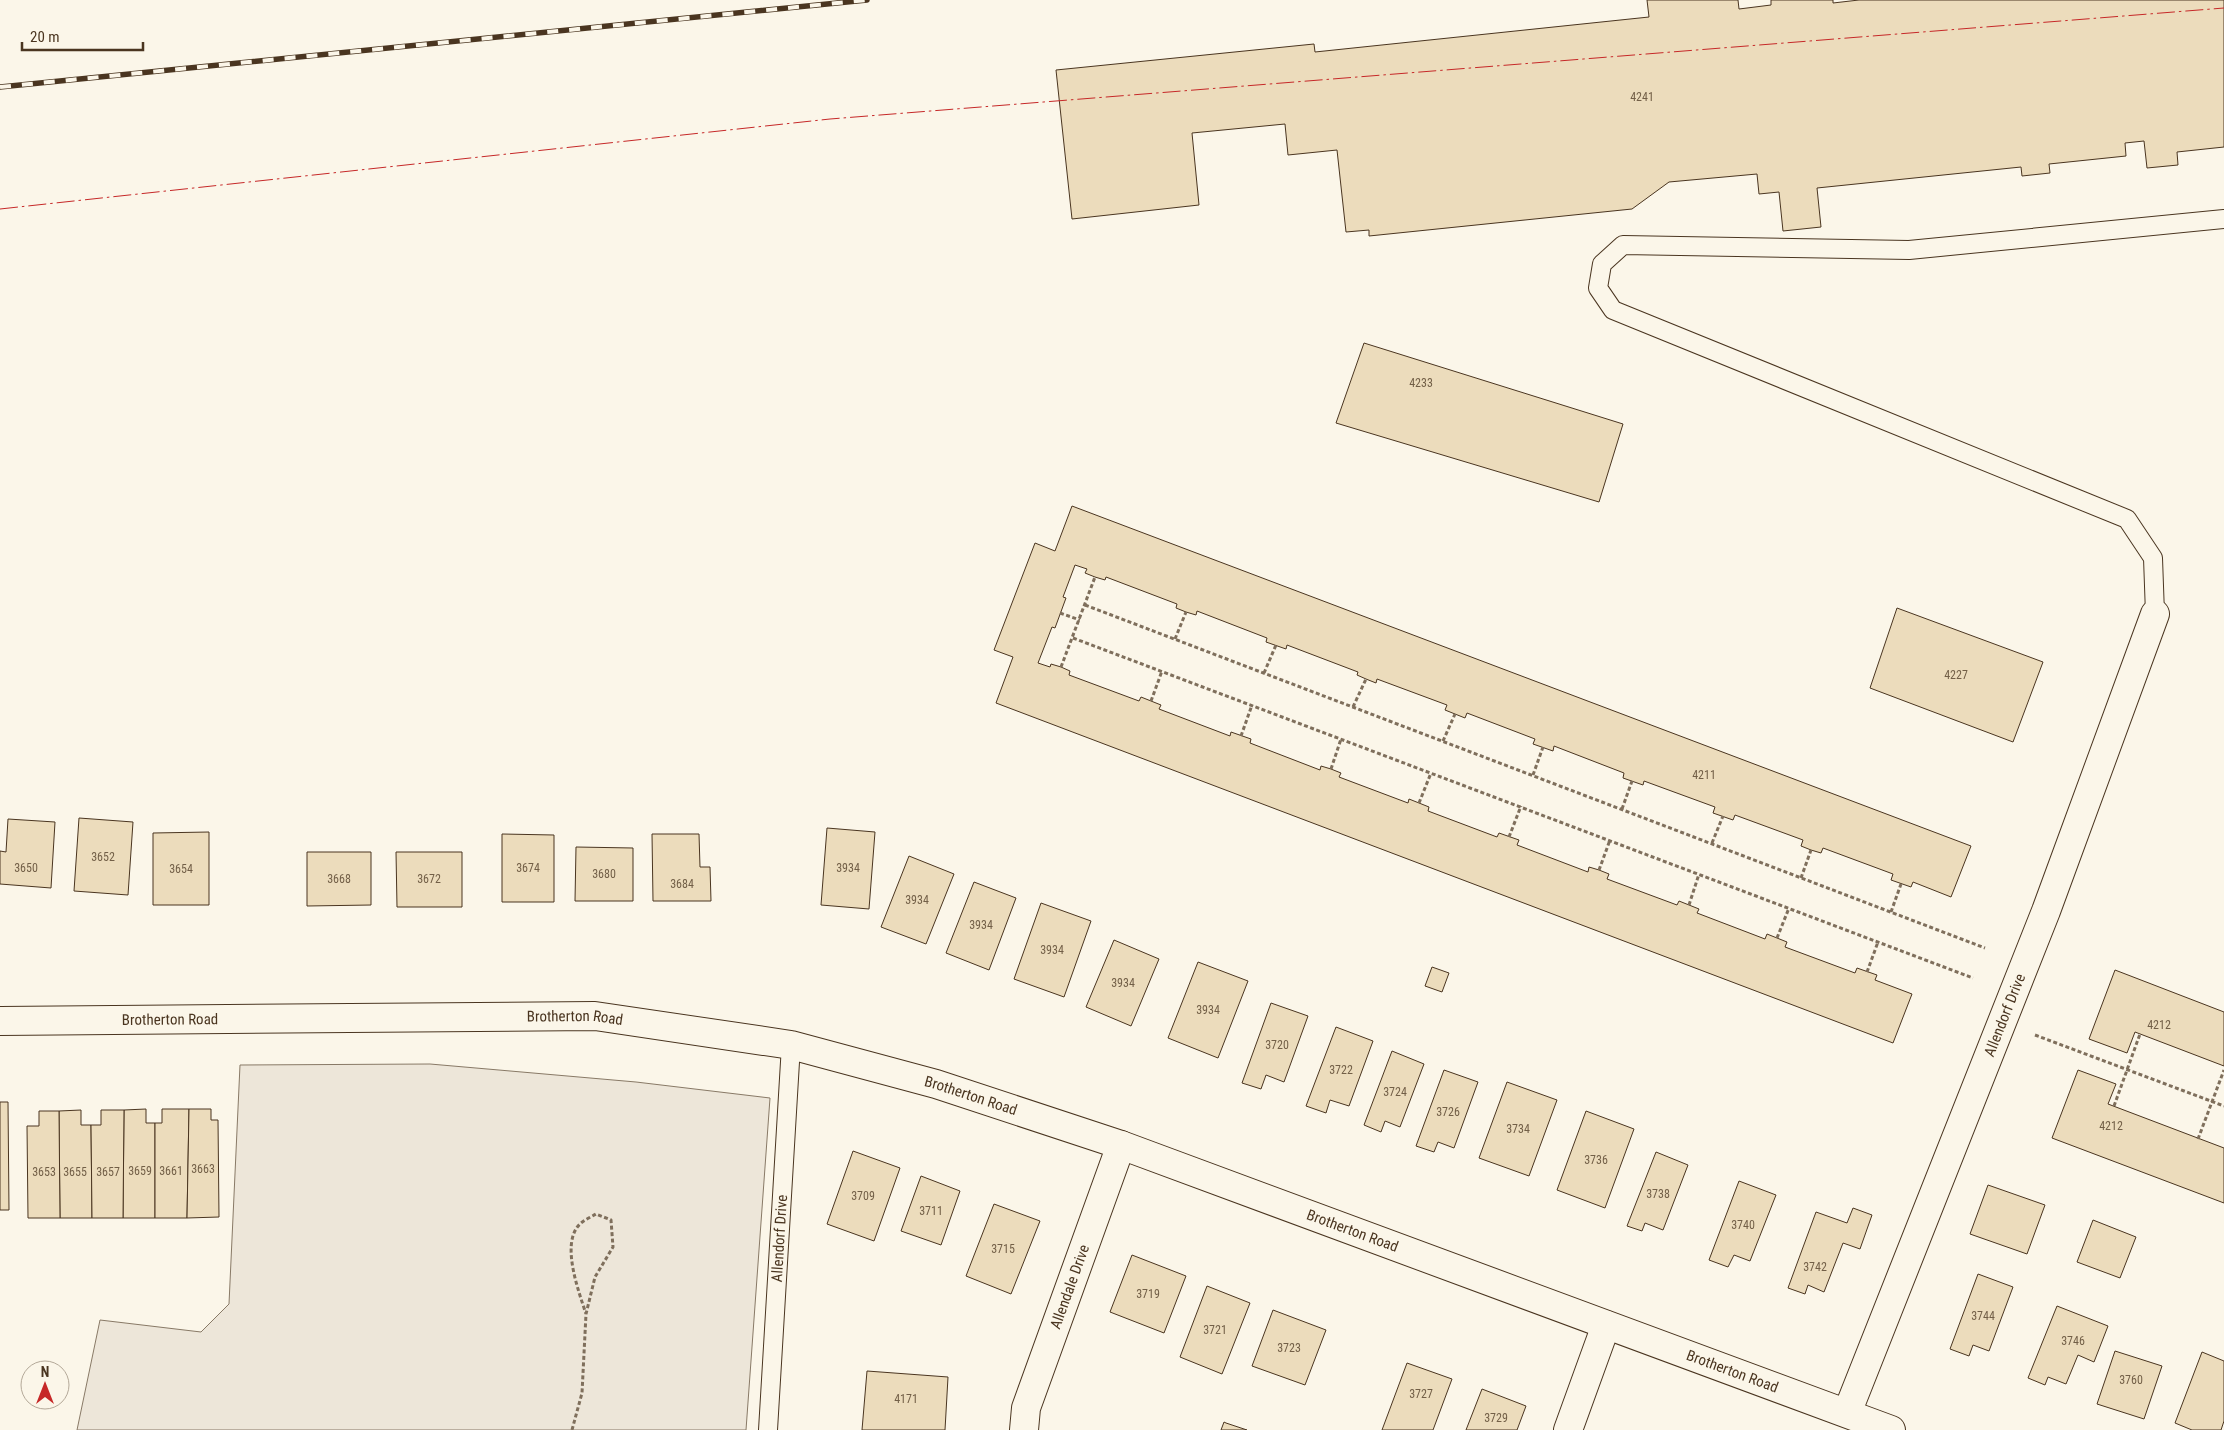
<svg xmlns="http://www.w3.org/2000/svg" width="2224" height="1430" viewBox="0 0 2224 1430" font-family="'Roboto Condensed',sans-serif">
<style>
.green{fill:#ede6d9;stroke:#887966}
.building{fill:#ecdcbc;stroke:#4a3520}
.lines{fill:none;stroke-linecap:round;stroke-linejoin:round}
.lane-casing{stroke:#4a3520;stroke-width:20}
.street-casing{stroke:#4a3520;stroke-width:30}
.secondary-casing{stroke:#4a3520;stroke-width:30}
.path{stroke:#7f6f5c;stroke-width:3;stroke-dasharray:4 2.5;stroke-linecap:butt}
.lane{stroke:#fbf6e9;stroke-width:18}
.street{stroke:#fbf6e9;stroke-width:28}
.secondary{stroke:#fbf6e9;stroke-width:28}
.rail-casing{stroke:#4a3520;stroke-width:5.5}
.rail{stroke:#fbf6e9;stroke-width:4;stroke-dasharray:11;stroke-linecap:butt}
.power{stroke:#c62828;stroke-width:1;stroke-dasharray:18 4 2.5 4;stroke-linecap:butt}
.labels{text-anchor:middle;dominant-baseline:central;stroke-width:4;stroke-linejoin:round;paint-order:stroke}
.number-label{font-size:12px;fill:#725f47}
.street-label{font-size:15px;fill:#4a3520;stroke:#fbf6e9}
</style>
<rect width="100%" height="100%" fill="#fbf6e9"/>
<polygon class="green" points="430,1064 636,1082 770,1098 746,1430 77,1430 100,1320 201,1332 229,1304 240,1065"/>
<g class="building">
<polygon points="1647,0 1738,0 1739,9 1771,5 1771,0 1833,0 1833,3 1859,0 2224,0 2224,147 2177,152 2178,165 2147,168 2144,141 2125,143 2126,156 2049,164 2050,173 2022,176 2021,167 1817,188 1821,227 1783,231 1779,192 1759,194 1757,174 1669,182 1632,209 1369,236 1369,230 1346,232 1337,150 1288,155 1285,124 1192,133 1199,205 1072,219 1056,70 1314,44 1315,52 1649,17"/>
<polygon points="1364,343 1623,424 1599,502 1336,423"/>
<polygon points="1072,506 1971,846 1951,897 1913,882 1911,887 1891,880 1893,874 1823,848 1821,853 1811,850 1801,846 1803,840 1735,815 1733,820 1713,813 1715,807 1644,781 1643,785 1623,778 1624,773 1554,746 1553,751 1533,744 1535,739 1467,713 1465,718 1445,710 1447,705 1377,679 1376,683 1366,679 1357,675 1358,672 1287,645 1286,649 1266,642 1267,638 1197,611 1196,615 1186,612 1176,608 1177,604 1106,577 1105,580 1095,577 1085,573 1087,569 1075,565 1063,597 1066,598 1055,628 1052,627 1038,663 1050,667 1051,664 1061,667 1070,671 1069,675 1139,701 1141,697 1161,705 1159,709 1230,736 1231,732 1251,739 1250,743 1320,770 1321,766 1331,769 1341,773 1339,777 1408,803 1409,799 1429,807 1428,811 1497,837 1499,833 1519,840 1517,845 1588,872 1589,867 1599,870 1609,874 1607,879 1677,905 1679,901 1699,909 1697,913 1765,939 1767,934 1787,942 1785,947 1855,973 1857,968 1877,975 1875,980 1912,994 1893,1043 996,703 1013,657 994,650 1035,543 1055,551"/>
<polygon points="1897,608 2043,662 2013,742 1870,688"/>
<polygon points="79,818 133,822 128,895 74,891"/>
<polygon points="8,819 55,822 51,888 0,884 0,851 6,852"/>
<polygon points="827,828 875,832 869,909 821,905"/>
<polygon points="209,832 209,905 153,905 153,833"/>
<polygon points="502,834 554,835 554,902 502,902"/>
<polygon points="652,834 699,834 700,867 710,867 711,901 653,901"/>
<polygon points="576,847 633,848 633,901 575,901"/>
<polygon points="307,852 371,852 371,905 307,906"/>
<polygon points="396,852 462,852 462,907 397,907"/>
<polygon points="909,856 954,874 926,944 881,927"/>
<polygon points="974,882 1016,898 989,970 946,953"/>
<polygon points="1041,903 1091,921 1064,997 1014,979"/>
<polygon points="1114,940 1159,959 1131,1026 1086,1007"/>
<polygon points="1198,962 1248,981 1218,1058 1168,1038"/>
<polygon points="1432,967 1449,973 1442,992 1425,986"/>
<polygon points="2115,970 2224,1012 2224,1066 2135,1032 2127,1053 2089,1039"/>
<polygon points="1271,1003 1308,1016 1284,1082 1266,1075 1261,1089 1242,1083"/>
<polygon points="1336,1027 1373,1041 1349,1106 1330,1100 1326,1113 1306,1106"/>
<polygon points="1392,1051 1424,1064 1400,1127 1385,1121 1381,1132 1364,1125"/>
<polygon points="1444,1070 1478,1082 1454,1148 1438,1142 1434,1152 1416,1146"/>
<polygon points="2078,1070 2116,1084 2108,1104 2224,1148 2224,1203 2052,1138"/>
<polygon points="1507,1082 1557,1100 1529,1176 1479,1158"/>
<polygon points="0,1102 8,1102 9,1210 0,1210"/>
<polygon points="146,1109 146,1123 155,1123 155,1218 123,1218 124,1110"/>
<polygon points="162,1109 189,1109 187,1218 155,1218 155,1123 162,1123"/>
<polygon points="189,1109 211,1109 211,1120 218,1120 219,1217 187,1218"/>
<polygon points="81,1110 81,1125 91,1125 92,1218 60,1218 59,1111"/>
<polygon points="101,1110 124,1110 123,1218 92,1218 91,1125 101,1125"/>
<polygon points="39,1111 59,1111 60,1218 28,1218 27,1126 39,1126"/>
<polygon points="1586,1111 1634,1129 1605,1208 1557,1190"/>
<polygon points="853,1151 900,1168 874,1241 827,1224"/>
<polygon points="1656,1152 1688,1165 1663,1230 1645,1223 1642,1231 1627,1226"/>
<polygon points="921,1176 960,1191 941,1245 901,1231"/>
<polygon points="1739,1181 1776,1195 1750,1261 1734,1255 1728,1267 1709,1260"/>
<polygon points="1988,1185 2045,1205 2027,1254 1970,1234"/>
<polygon points="994,1204 1040,1221 1011,1294 966,1276"/>
<polygon points="1853,1208 1872,1215 1860,1249 1843,1243 1824,1292 1808,1285 1805,1294 1788,1288 1816,1212 1847,1223"/>
<polygon points="2093,1220 2136,1237 2120,1278 2077,1262"/>
<polygon points="1132,1255 1186,1276 1164,1333 1110,1312"/>
<polygon points="1978,1274 2013,1287 1989,1351 1973,1345 1969,1356 1950,1349"/>
<polygon points="1207,1286 1250,1303 1222,1374 1180,1357"/>
<polygon points="2057,1306 2108,1326 2094,1362 2078,1355 2066,1384 2048,1377 2045,1385 2028,1378"/>
<polygon points="1273,1310 1326,1330 1305,1385 1252,1366"/>
<polygon points="2115,1351 2162,1366 2144,1419 2097,1404"/>
<polygon points="2202,1352 2224,1361 2224,1421 2221,1430 2192,1430 2175,1423"/>
<polygon points="1407,1363 1452,1379 1433,1430 1382,1430"/>
<polygon points="867,1371 948,1377 945,1430 862,1430"/>
<polygon points="1482,1389 1526,1406 1517,1430 1466,1430"/>
<polygon points="1224,1422 1226,1423 1247,1430 1221,1430"/>
</g>
<g class="lines">
<defs>
<g id="lane">
<polyline points="2155,614 2153,558 2127,519 1613,310 1598,288 1602,264 1623,245 1909,250 2224,219"/>
<path id="s1" d="M768 1430 791 1045"/>
</g>
<g id="street">
<path id="s2" d="M1847 1413 2046 911 2155 614"/>
<path id="s3" d="M1024 1430 1026 1408 1121 1145"/>
<polyline points="1568,1430 1606,1325"/>
</g>
<g id="secondary">
<path id="s4" d="M0 1021 595 1016 791 1045 936 1084 1121 1145 1891 1430"/>
</g>
</defs>
<use href="#lane" class="lane-casing"/>
<use href="#street" class="street-casing"/>
<use href="#secondary" class="secondary-casing"/>
<g class="path">
<polyline points="1085,605 1985,948"/>
<polyline points="1060,613 1080,620"/>
<polyline points="1073,638 1973,978"/>
<polyline points="1175,639 1186,612"/>
<polyline points="1061,667 1095,577"/>
<polyline points="1264,673 1276,645"/>
<polyline points="1151,701 1162,671"/>
<polyline points="1353,707 1366,679"/>
<polyline points="1241,736 1252,705"/>
<polyline points="1443,741 1455,714"/>
<polyline points="1331,769 1341,739"/>
<polyline points="1533,775 1543,747"/>
<polyline points="1419,803 1431,773"/>
<polyline points="1622,809 1632,781"/>
<polyline points="1509,837 1521,806"/>
<polyline points="1712,843 1723,816"/>
<polyline points="1599,870 1610,840"/>
<polyline points="1801,878 1811,850"/>
<polyline points="1689,905 1699,874"/>
<polyline points="1891,912 1901,884"/>
<polyline points="1777,938 1789,908"/>
<polyline points="1867,972 1878,942"/>
<polyline points="2035,1035 2224,1106"/>
<polyline points="2114,1106 2140,1034"/>
<polyline points="2198,1139 2224,1070"/>
<path d="M572 1430 582 1393 586 1314 595 1277 613 1247 611 1220 596 1214C591 1217 584 1220 580 1224 560 1243 579 1292 586 1314"/>
</g>
<use href="#lane" class="lane"/>
<use href="#street" class="street"/>
<use href="#secondary" class="secondary"/>
<defs>
<polyline id="rail" points="0,87 867,0"/>
</defs>
<use href="#rail" class="rail-casing"/>
<use href="#rail" class="rail"/>
<polyline class="power" points="0,209 830,119 2224,8"/>
</g>
<g class="labels">
<g class="number-label">
<text x="1642" y="97">4241</text>
<text x="1421" y="383">4233</text>
<text x="1956" y="675">4227</text>
<text x="1704" y="775">4211</text>
<text x="103" y="857">3652</text>
<text x="26" y="868">3650</text>
<text x="528" y="868">3674</text>
<text x="848" y="868">3934</text>
<text x="181" y="869">3654</text>
<text x="604" y="874">3680</text>
<text x="339" y="879">3668</text>
<text x="429" y="879">3672</text>
<text x="682" y="884">3684</text>
<text x="917" y="900">3934</text>
<text x="981" y="925">3934</text>
<text x="1052" y="950">3934</text>
<text x="1123" y="983">3934</text>
<text x="1208" y="1010">3934</text>
<text x="2159" y="1025">4212</text>
<text x="1277" y="1045">3720</text>
<text x="1341" y="1070">3722</text>
<text x="1395" y="1092">3724</text>
<text x="1448" y="1112">3726</text>
<text x="2111" y="1126">4212</text>
<text x="1518" y="1129">3734</text>
<text x="1596" y="1160">3736</text>
<text x="203" y="1169">3663</text>
<text x="140" y="1171">3659</text>
<text x="171" y="1171">3661</text>
<text x="44" y="1172">3653</text>
<text x="75" y="1172">3655</text>
<text x="108" y="1172">3657</text>
<text x="1658" y="1194">3738</text>
<text x="863" y="1196">3709</text>
<text x="931" y="1211">3711</text>
<text x="1743" y="1225">3740</text>
<text x="1003" y="1249">3715</text>
<text x="1815" y="1267">3742</text>
<text x="1148" y="1294">3719</text>
<text x="1983" y="1316">3744</text>
<text x="1215" y="1330">3721</text>
<text x="2073" y="1341">3746</text>
<text x="1289" y="1348">3723</text>
<text x="2131" y="1380">3760</text>
<text x="1421" y="1394">3727</text>
<text x="906" y="1399">4171</text>
<text x="1496" y="1418">3729</text>
</g>
<g class="street-label">
<text stroke="none"><textPath href="#s2" startOffset="428">Allendorf Drive</textPath></text>
<text stroke="none"><textPath href="#s4" startOffset="575">Brotherton Road</textPath></text>
<text stroke="none"><textPath href="#s4" startOffset="170">Brotherton Road</textPath></text>
<text stroke="none"><textPath href="#s4" startOffset="980">Brotherton Road</textPath></text>
<text stroke="none"><textPath href="#s4" startOffset="1385">Brotherton Road</textPath></text>
<text stroke="none"><textPath href="#s1" startOffset="192">Allendorf Drive</textPath></text>
<text stroke="none"><textPath href="#s3" startOffset="151">Allendale Drive</textPath></text>
<text stroke="none"><textPath href="#s4" startOffset="1790">Brotherton Road</textPath></text>
</g>
</g>
<g transform="translate(45 1385)"><circle r="24" fill="#fbf6e9" stroke="#b4a999"/>
<path d="M0-4L9 19L0 12L-9 19Z" fill="#c62828"/>
<text y="-8" font-size="14" font-weight="bold" text-anchor="middle" fill="#4a3520">N</text>
</g>
<path d="M22 42v8h121v-8" fill="none" stroke="#4a3520" stroke-width="2.5"/>
<text x="30" y="42" font-size="15" fill="#4a3520" stroke="#fbf6e9" stroke-width="4" paint-order="stroke">20 m</text>
</svg>
